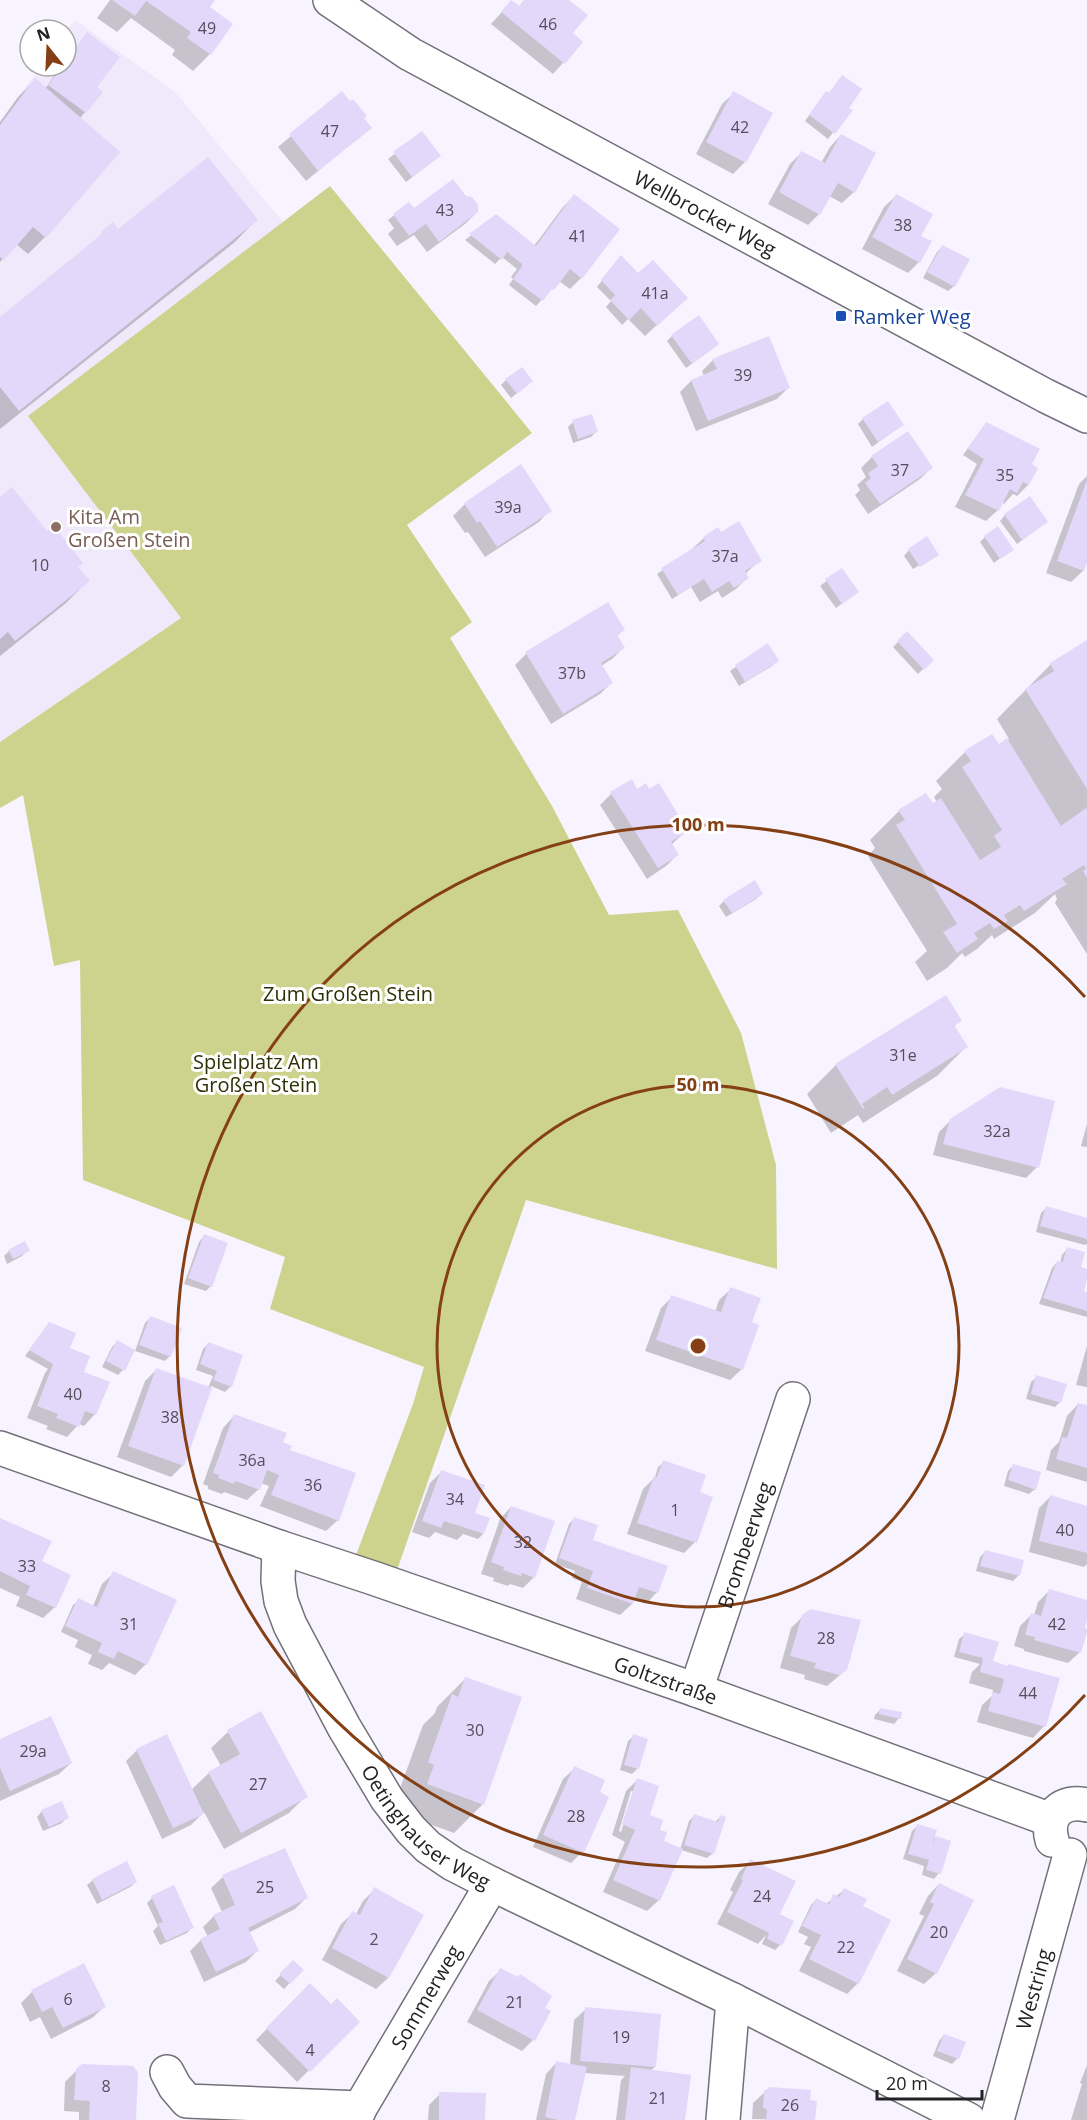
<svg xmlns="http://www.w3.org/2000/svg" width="1087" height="2120" viewBox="0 0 1087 2120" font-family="'Open Sans',sans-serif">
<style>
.built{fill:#efe9fb}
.green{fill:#cdd28c}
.shadow{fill:#0003;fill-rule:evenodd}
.building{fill:#e3d7fa}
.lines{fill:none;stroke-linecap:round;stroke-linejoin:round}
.minor-casing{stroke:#737079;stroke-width:36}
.minor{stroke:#fff;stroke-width:33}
.ring{fill:none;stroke:#844014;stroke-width:3}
.transit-dot{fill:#1a4fb4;stroke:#fff;stroke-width:2}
.education-dot{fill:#8d6e63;stroke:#fff;stroke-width:2}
.labels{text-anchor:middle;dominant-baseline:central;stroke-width:6;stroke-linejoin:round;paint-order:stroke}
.number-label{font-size:16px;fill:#524e5a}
.street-label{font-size:20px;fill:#222125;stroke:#fff}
.transit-label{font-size:20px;fill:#164399;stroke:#fff;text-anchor:start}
.education-label{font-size:20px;fill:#785e54;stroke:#fff;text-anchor:start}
.park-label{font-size:20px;fill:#2e3005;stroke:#fff}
.centre{fill:#844014;stroke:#fff;stroke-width:3}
.ring-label{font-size:18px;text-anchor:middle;font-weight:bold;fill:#844014;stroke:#fff;stroke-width:6;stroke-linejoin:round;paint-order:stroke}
</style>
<rect width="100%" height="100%" fill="#f8f4ff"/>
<polygon class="built" points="75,20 175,92 283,222 29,416 181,618 0,742 0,122 41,66 66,66 66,31"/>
<polygon class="green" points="330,186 532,433 407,525 472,622 450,638 552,806 609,915 678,910 741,1033 776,1165 777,1269 526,1200 395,1576 353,1563 413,1404 424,1367 270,1309 285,1257 83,1180 80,960 54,966 23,795 0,808 0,742 181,618 28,416"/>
<g class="shadow">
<polygon points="110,0 213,0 208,8 210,54 193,71 172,55 175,50 131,18 117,32 97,18"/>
<polygon points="524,0 567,0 571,34 581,43 553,74 491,24 512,1 519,7"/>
<polygon points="88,34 95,88 85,112 79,119 118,152 45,237 28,254 16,244 0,262 0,122 18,97 35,80 45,89 61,66 66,66 66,60"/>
<polygon points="842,77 847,108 850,111 828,139 805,121 821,99 828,94"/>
<polygon points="342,93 370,128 306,181 278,147"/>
<polygon points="734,93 771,113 745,162 733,174 696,154 722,104"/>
<polygon points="422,133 433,161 406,182 388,159"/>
<polygon points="841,135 854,192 842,203 829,196 819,214 808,225 768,204 790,164 801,153 821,163 830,147"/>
<polygon points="574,196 581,278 570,289 559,281 536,306 509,285 513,279 511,277 517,269 502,257 495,264 465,240 496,216 534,246 563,207"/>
<polygon points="896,196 919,236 919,262 908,273 862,249 884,207"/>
<polygon points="409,204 408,213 477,212 465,224 427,252 414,235 397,246 388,234 394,228 388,220"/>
<polygon points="256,220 235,242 0,429 0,318 86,249 102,234"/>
<polygon points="942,247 954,286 948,291 923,278 937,252"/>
<polygon points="616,262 674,309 645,336 628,319 622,325 606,307 611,301 597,287"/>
<polygon points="672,336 712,349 686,368 667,341"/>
<polygon points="713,360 788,388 777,399 696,431 680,392 691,381 704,376 702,371"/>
<polygon points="506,380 526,386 511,398 501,385"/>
<polygon points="863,419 902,425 872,447 858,424"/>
<polygon points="573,422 596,432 591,437 573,443 568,427"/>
<polygon points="986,423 1030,465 1036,469 1028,485 1017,496 1013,494 1004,504 1002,502 998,510 986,521 955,507 977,464 963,455"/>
<polygon points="872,457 931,468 920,479 868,514 855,495 860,490 857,485 866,477 861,468"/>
<polygon points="521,467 550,510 539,522 485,557 468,532 465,533 453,516 464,505"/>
<polygon points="1087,476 1087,559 1083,571 1071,582 1046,573 1079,484"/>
<polygon points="0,499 77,567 88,581 66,603 0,656"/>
<polygon points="1005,515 1046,522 1017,544 1000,521"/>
<polygon points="985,537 1012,549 994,563 980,542"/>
<polygon points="704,538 760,560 745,574 747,578 736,589 722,598 718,591 700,602 691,587 672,599 657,574 692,549"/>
<polygon points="909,550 933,557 913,569 904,556"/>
<polygon points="841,570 851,597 836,608 820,586"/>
<polygon points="623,630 617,636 623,648 612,659 601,666 611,683 600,694 551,724 515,665 526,654"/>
<polygon points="907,633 932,660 918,674 893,647"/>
<polygon points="1087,642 1087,954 1055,903 1057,899 1055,894 1035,913 994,939 992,935 977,949 965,957 962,953 947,968 927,981 915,962 927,951 868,856 875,848 870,840 899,811 932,805 937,802 934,797 942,789 936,781 965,752 998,746 1009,739 997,719 1051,664"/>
<polygon points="768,645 777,660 772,666 739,686 730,671"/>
<polygon points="637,791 686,831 671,845 677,855 666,866 647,879 600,805 611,794"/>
<polygon points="761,894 756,899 726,917 719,906 724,901"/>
<polygon points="960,1020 953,1027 966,1047 937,1076 863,1123 858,1115 831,1133 807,1094 836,1065"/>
<polygon points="951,1120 1037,1167 1026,1178 933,1155 939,1132"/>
<polygon points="1087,1124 1087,1147 1081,1146"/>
<polygon points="1046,1208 1087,1219 1087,1244 1085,1245 1036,1232 1041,1213"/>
<polygon points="204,1236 211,1286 206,1291 184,1284 199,1242"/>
<polygon points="1067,1249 1079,1268 1087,1270 1082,1293 1087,1294 1087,1317 1039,1304 1052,1268 1057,1262 1060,1263 1062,1255"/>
<polygon points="28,1250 22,1256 7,1264 4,1256 9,1251"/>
<polygon points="731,1289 750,1323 742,1369 730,1380 645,1351 661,1308 672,1297 715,1312 719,1300"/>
<polygon points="150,1318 170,1356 165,1361 135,1351 145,1323"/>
<polygon points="49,1324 82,1372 95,1414 84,1426 79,1424 67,1437 46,1429 48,1426 27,1418 45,1373 48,1369 25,1356"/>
<polygon points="117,1342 123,1370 118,1375 102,1367 112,1347"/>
<polygon points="208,1344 231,1386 225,1392 211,1386 183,1465 171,1477 117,1457 145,1381 156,1370 208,1388 213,1376 196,1370 203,1349"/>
<polygon points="1087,1346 1087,1387 1076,1385"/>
<polygon points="1037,1377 1060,1402 1055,1407 1026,1399 1031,1382"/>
<polygon points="1078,1404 1087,1407 1087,1482 1046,1470 1051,1450 1059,1442 1067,1416"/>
<polygon points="234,1416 281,1443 288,1451 338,1520 326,1531 260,1506 269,1486 261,1483 259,1489 247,1500 224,1492 222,1494 208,1489 208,1486 203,1484 223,1428"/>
<polygon points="664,1462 699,1491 695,1542 684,1553 627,1534 643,1489 655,1477 658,1467"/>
<polygon points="1013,1466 1035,1489 1029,1494 1004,1486 1008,1471"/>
<polygon points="441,1472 483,1534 478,1539 463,1534 457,1540 435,1532 429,1538 412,1532 430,1483"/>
<polygon points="1050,1497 1087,1507 1087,1564 1084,1567 1029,1552 1039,1508"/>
<polygon points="511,1507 534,1577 523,1588 510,1584 508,1586 493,1581 494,1578 481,1574 500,1519"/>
<polygon points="0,1519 40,1562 55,1607 43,1618 16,1606 20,1597 0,1588"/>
<polygon points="574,1519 591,1541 657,1592 646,1604 633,1599 632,1604 620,1615 576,1599 582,1582 572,1578 575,1571 555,1564 569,1524"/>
<polygon points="985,1552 1022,1562 1018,1576 1013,1581 976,1571 980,1557"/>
<polygon points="114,1573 146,1664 135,1675 109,1663 102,1670 88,1664 92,1655 75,1647 78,1640 61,1632 73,1605 79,1600 93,1606 102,1584"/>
<polygon points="1049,1591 1087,1601 1087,1614 1080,1652 1068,1663 1024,1651 1024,1649 1014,1646 1020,1626 1031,1615 1034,1615 1038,1602"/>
<polygon points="803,1616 846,1670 827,1686 804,1679 805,1675 780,1668 791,1628"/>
<polygon points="965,1634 991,1662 1044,1726 1033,1738 977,1722 982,1705 992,1696 993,1690 969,1683 972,1672 980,1664 954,1657 959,1639"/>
<polygon points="466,1678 483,1804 454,1833 399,1813 406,1794 399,1791 423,1725 435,1713 437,1707"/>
<polygon points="881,1709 899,1718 894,1724 874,1719 875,1715"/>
<polygon points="261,1713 306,1796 289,1813 224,1849 204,1812 191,1825 162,1839 126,1761 137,1750 191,1790 209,1773 221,1766 211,1748 228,1732"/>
<polygon points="634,1736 638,1768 632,1774 620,1770 628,1741"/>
<polygon points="0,1740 71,1763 59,1774 0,1801"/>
<polygon points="575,1768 582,1852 571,1863 533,1847 563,1779"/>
<path d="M637 1780 649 1816 662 1842 680 1850 689 1821 694 1816 715 1822 720 1817 713 1853 707 1858 681 1850 659 1900 647 1911 603 1892 625 1842 612 1835 626 1791ZM631 1791H634L621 1832 619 1831Z"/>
<polygon points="42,1811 67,1817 62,1823 43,1831 37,1817"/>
<polygon points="917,1826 933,1837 949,1842 939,1873 934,1879 922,1875 924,1866 903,1859 912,1831"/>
<polygon points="262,1858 306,1898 295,1909 248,1933 257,1951 246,1962 204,1982 190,1951 201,1940 208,1937 203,1927 214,1916 222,1912 211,1888 223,1877"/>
<polygon points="751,1861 775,1920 780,1945 775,1950 762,1944 766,1935 758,1944 717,1924 733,1892 730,1890 739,1872"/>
<polygon points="93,1880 136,1882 130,1887 97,1904 87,1885"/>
<polygon points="939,1884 936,1973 924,1984 897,1971 924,1916 919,1914 928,1896"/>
<polygon points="375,1889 422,1915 388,1978 376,1989 322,1960 341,1924 353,1913 356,1914 363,1901"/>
<polygon points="844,1890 861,1907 858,1983 847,1994 799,1971 811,1947 804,1944 808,1937 798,1932 811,1905 817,1899 826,1904"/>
<polygon points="152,1898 192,1927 187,1933 160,1945 153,1931 158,1926 147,1903"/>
<polygon points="293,1962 302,1970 284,1989 275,1981"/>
<polygon points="501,1970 543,2009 533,2040 522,2051 467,2022 489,1981"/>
<polygon points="310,1985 331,2006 358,2022 297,2082 256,2040"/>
<polygon points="32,1992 104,2007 92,2018 51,2039 40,2017 30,2022 21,2003"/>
<polygon points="586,2009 655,2067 650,2071 684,2120 616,2120 621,2080 625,2076 584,2073 574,2120 536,2120 546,2074 557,2062 570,2065 574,2020"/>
<polygon points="944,2035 958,2058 952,2064 933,2056 939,2041"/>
<polygon points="82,2065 135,2120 79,2120 79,2112 64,2111 65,2082"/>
<polygon points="1087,2065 1087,2120 1071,2120 1082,2084 1080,2083"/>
<polygon points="769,2088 808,2102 814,2120 752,2119 753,2103"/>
<polygon points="440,2094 484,2120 428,2120 429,2105"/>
</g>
<g class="building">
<polygon points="112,0 215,0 210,7 233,24 211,55 187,38 191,32 146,1 135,16"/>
<polygon points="511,0 520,6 524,0 569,0 588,15 573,33 583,42 565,64 501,12"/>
<polygon points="87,32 120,57 97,87 103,92 86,113 48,85 63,66 66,66 66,62"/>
<polygon points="842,75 862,89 849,108 853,110 835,134 809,115 826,91 829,93"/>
<polygon points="35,78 120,152 46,238 33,227 4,260 0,257 0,125"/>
<polygon points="342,91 350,101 353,99 367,116 364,118 372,128 318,171 289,134"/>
<polygon points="733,91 773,113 746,163 706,142"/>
<polygon points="422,131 441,156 412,177 393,152"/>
<polygon points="841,134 876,153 855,193 838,183 820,215 779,192 801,151 825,163"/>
<polygon points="208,157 258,220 19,411 0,387 0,317 102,234 101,232 113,222 118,229"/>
<polygon points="453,179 466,196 472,197 478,205 478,212 439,242 426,224 409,236 393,214 409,202 414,208"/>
<polygon points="574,194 620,229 582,279 570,269 554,290 552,289 543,301 513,279 522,266 522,264 507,252 502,260 469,234 496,214 536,246"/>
<polygon points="896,194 933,214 921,236 932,241 920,263 872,237"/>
<polygon points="942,245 970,259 955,287 927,272"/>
<polygon points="621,255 638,273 653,260 688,298 657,326 641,308 629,320 610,300 615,295 601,280"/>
<polygon points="699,315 719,344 692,364 671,335"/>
<polygon points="769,336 790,388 708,421 691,380 717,369 712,359"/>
<polygon points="522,367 533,381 517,394 505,379"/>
<polygon points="888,401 904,425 878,442 862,418"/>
<polygon points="592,414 598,432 578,439 572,420"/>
<polygon points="986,422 1040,449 1032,464 1038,468 1029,485 1023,482 1017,493 1010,489 999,511 965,495 984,459 968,449"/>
<polygon points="908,431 933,468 880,504 865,483 871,478 868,473 878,466 871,456"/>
<polygon points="521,464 552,511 497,547 480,521 477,523 464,503"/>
<polygon points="1087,480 1087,563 1084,571 1057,561"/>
<polygon points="12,487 47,531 54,526 83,563 78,567 90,581 15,641 8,632 0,639 0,497"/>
<polygon points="1030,496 1048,522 1022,540 1004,514"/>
<polygon points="739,521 762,561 745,571 749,578 734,588 729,581 712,592 704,579 678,595 661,568 705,541 703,537 718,527 721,532"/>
<polygon points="998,526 1014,550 1000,559 984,536"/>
<polygon points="927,536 939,555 920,567 908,549"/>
<polygon points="842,568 859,592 842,604 825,579"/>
<polygon points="608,602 625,630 617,635 625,648 601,663 613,683 563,714 525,652"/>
<polygon points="907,631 934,660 924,670 897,641"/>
<polygon points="1087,640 1087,789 1025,689 1054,671 1050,663"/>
<polygon points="768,643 779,661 745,682 735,665"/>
<polygon points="992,734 999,744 1007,738 1061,826 1086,808 1087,810 1087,878 1084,873 1083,871 1086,869 1084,865 1062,879 1067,884 1024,911 1020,905 1004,915 1008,921 994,929 990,923 974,933 978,939 957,953 943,932 957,924 896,825 905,820 898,810 926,793 933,803 941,798 980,860 1001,847 994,836 1002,830 962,767 971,761 964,751"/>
<polygon points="632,779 637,789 646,783 649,789 659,783 688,831 671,842 679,855 658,868 610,792"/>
<polygon points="755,880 763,894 732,913 723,900"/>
<polygon points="946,995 962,1021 954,1025 968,1047 892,1095 887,1087 862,1104 865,1108 863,1109 835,1064"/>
<polygon points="1000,1087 1055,1101 1039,1168 943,1144 950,1119"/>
<polygon points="1046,1206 1087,1218 1087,1239 1040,1226"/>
<polygon points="204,1234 228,1243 212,1287 188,1278"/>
<polygon points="25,1241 30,1251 13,1259 8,1250"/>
<polygon points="1067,1247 1085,1252 1081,1267 1087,1269 1087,1279 1084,1292 1087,1292 1087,1311 1043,1298 1057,1261 1063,1262"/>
<polygon points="730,1287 761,1298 752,1322 759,1325 743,1370 656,1340 671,1295 721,1312"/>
<polygon points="150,1316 182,1328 171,1357 139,1345"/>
<polygon points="49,1322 76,1333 70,1348 90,1356 84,1372 110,1382 96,1415 85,1411 79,1427 56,1418 58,1414 37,1406 53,1364 29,1350"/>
<polygon points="117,1340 135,1350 125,1371 106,1361"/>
<polygon points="208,1342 243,1355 232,1387 213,1380 217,1371 200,1364"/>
<polygon points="156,1368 212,1388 184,1466 128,1446"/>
<polygon points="1036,1375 1067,1384 1061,1403 1031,1394"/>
<polygon points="1078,1403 1087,1405 1087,1468 1056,1459 1062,1437 1067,1438"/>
<polygon points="234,1414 287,1433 283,1442 292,1446 290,1450 356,1473 339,1521 271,1495 279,1475 267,1470 260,1490 235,1481 234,1484 218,1478 219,1475 213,1473"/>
<polygon points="663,1460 706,1475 700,1492 713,1497 697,1543 637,1523 654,1476 657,1477"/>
<polygon points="1013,1464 1041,1472 1036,1490 1008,1480"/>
<polygon points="441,1470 485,1485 475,1513 490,1518 484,1534 444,1521 441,1528 422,1521"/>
<polygon points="1050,1495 1087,1506 1087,1553 1039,1541"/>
<polygon points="511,1506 555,1521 535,1578 522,1573 521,1576 503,1570 504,1567 491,1562"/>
<polygon points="574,1517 598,1525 593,1540 668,1566 658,1593 639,1587 633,1604 587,1588 593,1571 559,1558"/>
<polygon points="0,1518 52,1541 42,1561 71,1575 56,1608 26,1595 30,1586 0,1571"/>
<polygon points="985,1550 1024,1560 1020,1576 980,1566"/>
<polygon points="113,1571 177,1600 147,1665 118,1651 114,1659 98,1652 102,1643 65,1626 78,1598 97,1607"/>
<polygon points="1049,1589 1087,1600 1087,1619 1085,1628 1087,1629 1087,1632 1081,1653 1034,1640 1035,1637 1025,1635 1031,1613 1041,1616"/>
<polygon points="811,1609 861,1620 847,1670 839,1675 814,1668 816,1663 790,1656 802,1615"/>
<polygon points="964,1632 999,1642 993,1661 1008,1666 1008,1664 1060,1678 1046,1727 988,1711 993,1692 1000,1694 1004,1679 980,1672 983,1658 959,1652"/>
<polygon points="465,1677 522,1697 484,1805 427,1784 434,1765 428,1762 452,1694 458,1697"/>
<polygon points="880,1708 902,1712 901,1719 879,1714"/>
<polygon points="261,1711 308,1797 241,1833 208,1772 240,1754 227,1730"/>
<polygon points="51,1716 72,1763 10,1791 0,1768 0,1739"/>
<polygon points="167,1734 204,1814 173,1828 136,1749"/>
<polygon points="633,1734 648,1739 639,1769 624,1765"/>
<polygon points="574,1766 605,1780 600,1792 609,1797 584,1853 543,1835"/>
<polygon points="637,1778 659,1786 650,1815 663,1820 660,1830 667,1832 664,1841 683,1849 660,1901 613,1880 635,1830 622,1824"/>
<polygon points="62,1801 69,1818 49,1827 41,1810"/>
<polygon points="694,1814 718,1822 720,1815 726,1817 714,1854 684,1845"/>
<polygon points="917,1824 937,1830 932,1846 936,1836 951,1841 941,1874 926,1870 929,1860 908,1854"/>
<polygon points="285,1848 308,1898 248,1928 259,1951 216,1972 200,1939 220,1929 213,1915 235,1905 222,1875"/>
<polygon points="750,1859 796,1881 780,1914 794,1921 782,1946 767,1939 769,1933 727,1912 743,1880 741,1879"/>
<polygon points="127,1861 137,1882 102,1900 92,1879"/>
<polygon points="939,1883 974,1900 937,1974 907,1959 934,1904 930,1902"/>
<polygon points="174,1885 194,1928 166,1941 158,1924 163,1922 151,1896"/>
<polygon points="374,1887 424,1915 389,1978 332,1948 352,1911 360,1915"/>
<polygon points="844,1888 867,1899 863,1906 891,1920 859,1984 809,1959 821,1935 802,1926 816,1898 829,1904 833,1894 839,1897"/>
<polygon points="293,1960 304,1970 290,1984 279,1974"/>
<polygon points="84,1963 106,2007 63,2028 52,2007 42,2012 31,1990"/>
<polygon points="500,1968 518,1977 520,1974 552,1996 545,2008 551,2011 535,2041 477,2010"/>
<polygon points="310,1983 331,2004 337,1998 360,2022 310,2072 266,2028"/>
<polygon points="585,2007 661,2014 656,2067 580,2061"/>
<polygon points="944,2034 966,2042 959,2059 937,2051"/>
<polygon points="556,2061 587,2067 575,2120 558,2120 545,2117"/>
<polygon points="82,2064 133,2066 138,2072 136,2120 89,2120 90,2101 74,2100 76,2069"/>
<polygon points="631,2067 691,2075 685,2120 625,2120"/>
<polygon points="769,2087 811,2090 810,2100 817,2101 815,2120 766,2120 767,2109 763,2108 764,2090 768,2090"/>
<polygon points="439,2092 486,2093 485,2120 439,2120"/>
</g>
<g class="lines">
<defs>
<g id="minor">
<path id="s1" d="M330 0 410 54 1046 396 1087 416"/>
<path id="s2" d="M0 1448 279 1547 373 1578 696 1690 1051 1820"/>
<path id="s3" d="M279 1547 278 1581 281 1601 290 1625 344 1727 387 1799 411 1830 428 1847 453 1864 492 1884 733 2000 969 2120"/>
<path id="s4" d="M696 1690 793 1399"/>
<path d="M1052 1840C1045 1815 1062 1799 1087 1805"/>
<polyline points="167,2072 175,2087 187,2101 360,2108"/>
<path id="s5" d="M355 2120 360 2108 492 1884"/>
<polyline points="723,2120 733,2000"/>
<path id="s6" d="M997 2120 1070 1855"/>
</g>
</defs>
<use href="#minor" class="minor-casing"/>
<use href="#minor" class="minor"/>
</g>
<g class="ring">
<circle cx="698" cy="1346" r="261"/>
<path d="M1085 1695A521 521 0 1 1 1085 997"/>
</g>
<rect class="transit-dot" x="835" y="310" width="12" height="12" rx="3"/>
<circle class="education-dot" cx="56" cy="527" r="6"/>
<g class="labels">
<g class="number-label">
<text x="548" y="24">46</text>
<text x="207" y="28">49</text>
<text x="740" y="127">42</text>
<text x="330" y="131">47</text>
<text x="445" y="210">43</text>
<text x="903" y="225">38</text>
<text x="578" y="236">41</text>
<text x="655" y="293">41a</text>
<text x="743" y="375">39</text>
<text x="900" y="470">37</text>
<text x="1005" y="475">35</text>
<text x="508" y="507">39a</text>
<text x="725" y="556">37a</text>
<text x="40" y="565">10</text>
<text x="572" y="673">37b</text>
<text x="903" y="1055">31e</text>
<text x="997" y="1131">32a</text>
<text x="73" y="1394">40</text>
<text x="170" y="1417">38</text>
<text x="252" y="1460">36a</text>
<text x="313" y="1485">36</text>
<text x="455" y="1499">34</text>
<text x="675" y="1510">1</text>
<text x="1065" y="1530">40</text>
<text x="523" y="1542">32</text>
<text x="27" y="1566">33</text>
<text x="129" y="1624">31</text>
<text x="1057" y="1624">42</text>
<text x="826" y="1638">28</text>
<text x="1028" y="1693">44</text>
<text x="475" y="1730">30</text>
<text x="33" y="1751">29a</text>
<text x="258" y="1784">27</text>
<text x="576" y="1816">28</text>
<text x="265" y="1887">25</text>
<text x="762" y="1896">24</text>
<text x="939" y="1932">20</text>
<text x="374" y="1939">2</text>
<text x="846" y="1947">22</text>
<text x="68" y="1999">6</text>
<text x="515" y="2002">21</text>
<text x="621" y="2037">19</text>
<text x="310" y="2050">4</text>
<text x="106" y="2086">8</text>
<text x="658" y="2098">21</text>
<text x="790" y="2105">26</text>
</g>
<g class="street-label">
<text stroke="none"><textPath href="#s1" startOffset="432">Wellbrocker Weg</textPath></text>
<text stroke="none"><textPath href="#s4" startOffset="153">Brombeerweg</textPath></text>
<text stroke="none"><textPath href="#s2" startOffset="705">Goltzstraße</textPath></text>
<text stroke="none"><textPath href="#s3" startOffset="327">Oetinghauser Weg</textPath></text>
<text stroke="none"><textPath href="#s6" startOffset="136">Westring</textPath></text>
<text stroke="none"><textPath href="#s5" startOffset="142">Sommerweg</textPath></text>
</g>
<g class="transit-label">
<text x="853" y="316">Ramker Weg</text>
</g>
<g class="education-label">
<text x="68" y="516">Kita Am<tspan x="68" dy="23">Großen Stein</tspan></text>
</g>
<g class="park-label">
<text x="348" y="993">Zum Großen Stein</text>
<text x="256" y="1061">Spielplatz Am<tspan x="256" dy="23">Großen Stein</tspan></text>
</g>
</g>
<circle cx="698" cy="1346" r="9" class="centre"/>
<g class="ring-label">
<text x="698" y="831">100 m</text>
<text x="698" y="1091">50 m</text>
</g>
<g transform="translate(48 48) rotate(342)"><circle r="28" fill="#ffffff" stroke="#a7a6a8" stroke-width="1.5"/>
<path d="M0-4.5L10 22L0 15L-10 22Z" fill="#844014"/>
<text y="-9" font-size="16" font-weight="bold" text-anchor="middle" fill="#222125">N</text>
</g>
<path d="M877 2090v9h105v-9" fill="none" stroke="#222125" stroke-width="3"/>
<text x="886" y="2090" font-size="18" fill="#222125" stroke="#ffffff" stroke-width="4.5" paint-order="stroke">20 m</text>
</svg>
